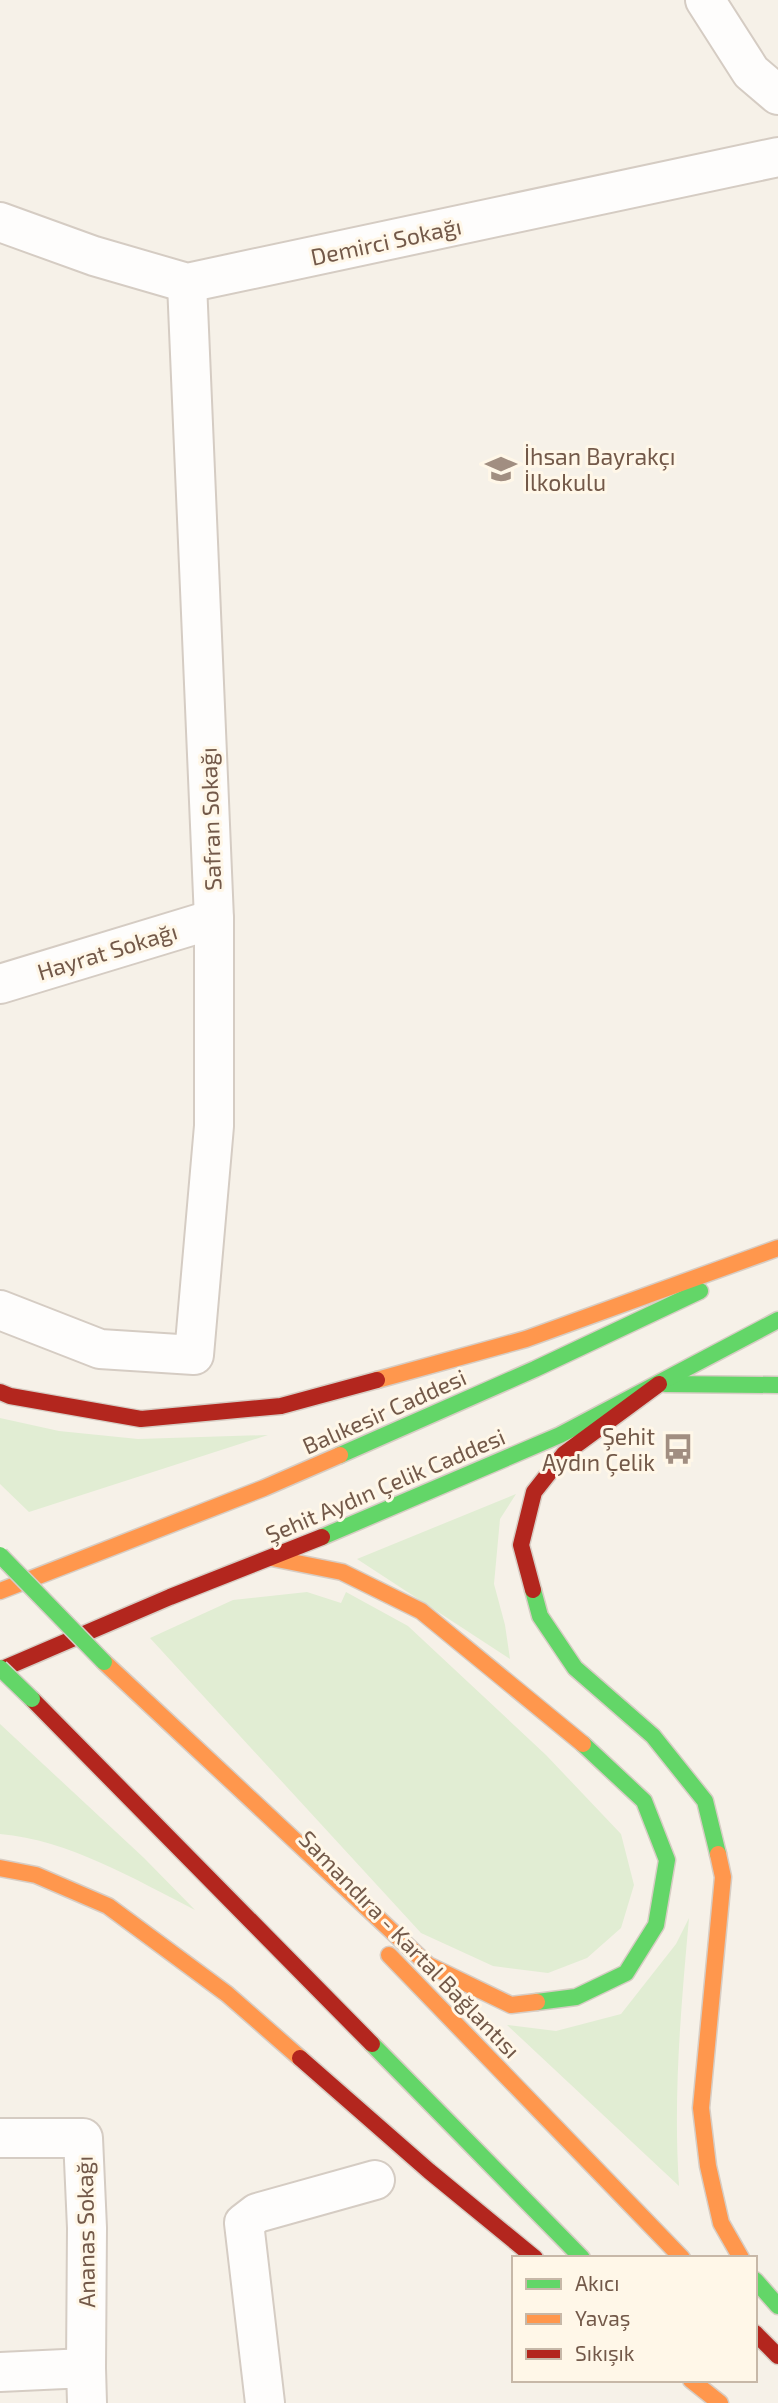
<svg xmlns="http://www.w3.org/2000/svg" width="778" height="2403" viewBox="0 0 778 2403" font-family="'Exo 2',sans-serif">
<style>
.green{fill:#e1edd3}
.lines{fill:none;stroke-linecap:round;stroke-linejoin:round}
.street-casing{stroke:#d5ccc3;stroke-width:42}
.fast-casing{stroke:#d7cdc4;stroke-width:19}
.slow-casing{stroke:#d7cdc4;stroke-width:19}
.jam-casing{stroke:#d7cdc4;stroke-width:19}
.street{stroke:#fefdfc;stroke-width:38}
.fast{stroke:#63d668;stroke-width:16}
.slow{stroke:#ff974d;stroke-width:16}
.jam{stroke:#b3261e;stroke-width:16}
.fast-bridge-casing{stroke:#d5ccc5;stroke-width:19;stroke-linecap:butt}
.fast-bridge{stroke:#63d668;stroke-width:16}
.labels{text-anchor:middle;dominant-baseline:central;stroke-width:6;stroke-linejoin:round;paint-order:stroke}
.street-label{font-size:23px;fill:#735949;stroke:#fff7e8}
.poi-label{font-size:23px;fill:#735949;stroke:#fff7e8;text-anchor:start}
</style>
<rect width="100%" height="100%" fill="#f6f1e8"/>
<g class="green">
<polygon points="0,1418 59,1431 138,1439 268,1435 29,1512 0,1484"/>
<polygon points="516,1494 500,1519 494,1584 505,1625 510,1659 357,1559"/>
<polygon points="307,1592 341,1603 346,1592 408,1626 546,1755 621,1834 634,1885 621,1928 587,1958 548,1973 493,1966 421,1933 150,1638 233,1600"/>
<path d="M0 1724 144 1858 195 1910C134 1879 69 1840 0 1834Z"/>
<path d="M689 1918C681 2007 673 2096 679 2186L507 2025 556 2031 621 2014 676 1944Z"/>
</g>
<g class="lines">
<defs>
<g id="street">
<polyline points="705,0 751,72 778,95"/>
<polyline points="0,222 94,256 187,283 778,157"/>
<polyline points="0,984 214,919"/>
<polyline points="0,1310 100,1349 194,1355 214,1126 214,919 187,283"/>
<polyline points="0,2138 83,2138 87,2228 86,2368"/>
<polyline points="0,2372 86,2368 87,2403"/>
<polyline points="265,2403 244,2223 257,2213 375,2180"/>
</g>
<g id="fast">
<polyline points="665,1384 778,1385"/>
<polyline points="340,1455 535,1369 700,1291"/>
<polyline points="322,1537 560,1435 778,1320"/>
<polyline points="533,1590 540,1616 575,1668 653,1736 705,1801 718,1854"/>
<polyline points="537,2002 576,1997 626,1973 656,1925 667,1860 644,1801 583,1744"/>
<polyline points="372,2044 582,2258"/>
<polyline points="755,2280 778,2306"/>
</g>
<g id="slow">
<polyline points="377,1380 526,1339 778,1248"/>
<polyline points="272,1558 342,1572 421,1611 583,1744"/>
<polyline points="0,1591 264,1488 340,1455"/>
<polyline points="104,1662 428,1965 511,2005 537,2002"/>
<polyline points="718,1854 723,1877 701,2108 708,2166 721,2223 741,2258"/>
<polyline points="0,1868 36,1875 108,1906 227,1994 300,2058"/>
<polyline points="389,1955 682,2258"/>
<polyline points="691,2380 720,2403"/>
</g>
<g id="jam">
<polyline points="0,1392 10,1396 141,1419 281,1406 377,1380"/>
<polyline points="533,1590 521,1545 534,1492 564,1454 659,1384"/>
<polyline points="0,1670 170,1597 322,1537"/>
<polyline points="32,1699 372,2044"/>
<polyline points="300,2058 429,2171 535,2258"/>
<polyline points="755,2333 778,2356"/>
</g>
</defs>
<use href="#street" class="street-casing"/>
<use href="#fast" class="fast-casing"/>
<use href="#slow" class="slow-casing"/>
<use href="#jam" class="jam-casing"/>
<use href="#street" class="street"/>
<use href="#fast" class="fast"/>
<use href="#slow" class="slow"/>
<use href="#jam" class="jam"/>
<defs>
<g id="fast-bridge">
<polyline points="0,1555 104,1662"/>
<polyline points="0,1668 32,1699"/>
</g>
</defs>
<use href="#fast-bridge" class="fast-bridge-casing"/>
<use href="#fast-bridge" class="fast-bridge"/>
</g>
<defs>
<symbol id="school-bare" viewBox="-9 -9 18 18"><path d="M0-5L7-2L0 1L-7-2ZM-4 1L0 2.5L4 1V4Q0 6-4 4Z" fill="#a18e81" stroke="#fff7e8" stroke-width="2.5" paint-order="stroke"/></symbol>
<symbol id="bus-bare" viewBox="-9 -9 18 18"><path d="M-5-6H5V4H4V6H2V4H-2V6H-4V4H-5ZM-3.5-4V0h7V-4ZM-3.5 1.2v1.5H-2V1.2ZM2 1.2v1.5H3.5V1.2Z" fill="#a18e81" stroke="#fff7e8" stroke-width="2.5" paint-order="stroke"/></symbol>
</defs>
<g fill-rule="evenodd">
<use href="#school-bare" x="479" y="447" width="44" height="44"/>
<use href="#bus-bare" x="656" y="1427" width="44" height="44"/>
</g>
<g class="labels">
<g class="street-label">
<text transform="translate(386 241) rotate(-12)">Demirci Sokağı</text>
<text transform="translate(210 819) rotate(-92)">Safran Sokağı</text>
<text transform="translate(107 951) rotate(-17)">Hayrat Sokağı</text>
<text transform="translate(384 1411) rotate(-24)">Balıkesir Caddesi</text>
<text transform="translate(385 1485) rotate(-23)">Şehit Aydın Çelik Caddesi</text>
<text transform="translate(410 1944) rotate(46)">Samandıra - Kartal Bağlantısı</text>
<text transform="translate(85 2232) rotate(-91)">Ananas Sokağı</text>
</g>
<g class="poi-label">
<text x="524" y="456">İhsan Bayrakçı<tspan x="524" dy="26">İlkokulu</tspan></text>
<text x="655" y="1436" text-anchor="end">Şehit<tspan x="655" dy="26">Aydın Çelik</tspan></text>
</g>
</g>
<rect x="512" y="2256" width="245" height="126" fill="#fff7e8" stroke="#c7b8a8" stroke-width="2"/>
<rect x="526" y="2279" width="35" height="10" fill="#63d668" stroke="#c7b8a8" stroke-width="2"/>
<text x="575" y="2291" font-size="21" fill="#735949">Akıcı</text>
<rect x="526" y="2314" width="35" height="10" fill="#ff974d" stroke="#c7b8a8" stroke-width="2"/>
<text x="575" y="2326" font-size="21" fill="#735949">Yavaş</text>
<rect x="526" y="2349" width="35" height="10" fill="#b3261e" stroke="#c7b8a8" stroke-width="2"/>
<text x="575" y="2361" font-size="21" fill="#735949">Sıkışık</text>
</svg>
